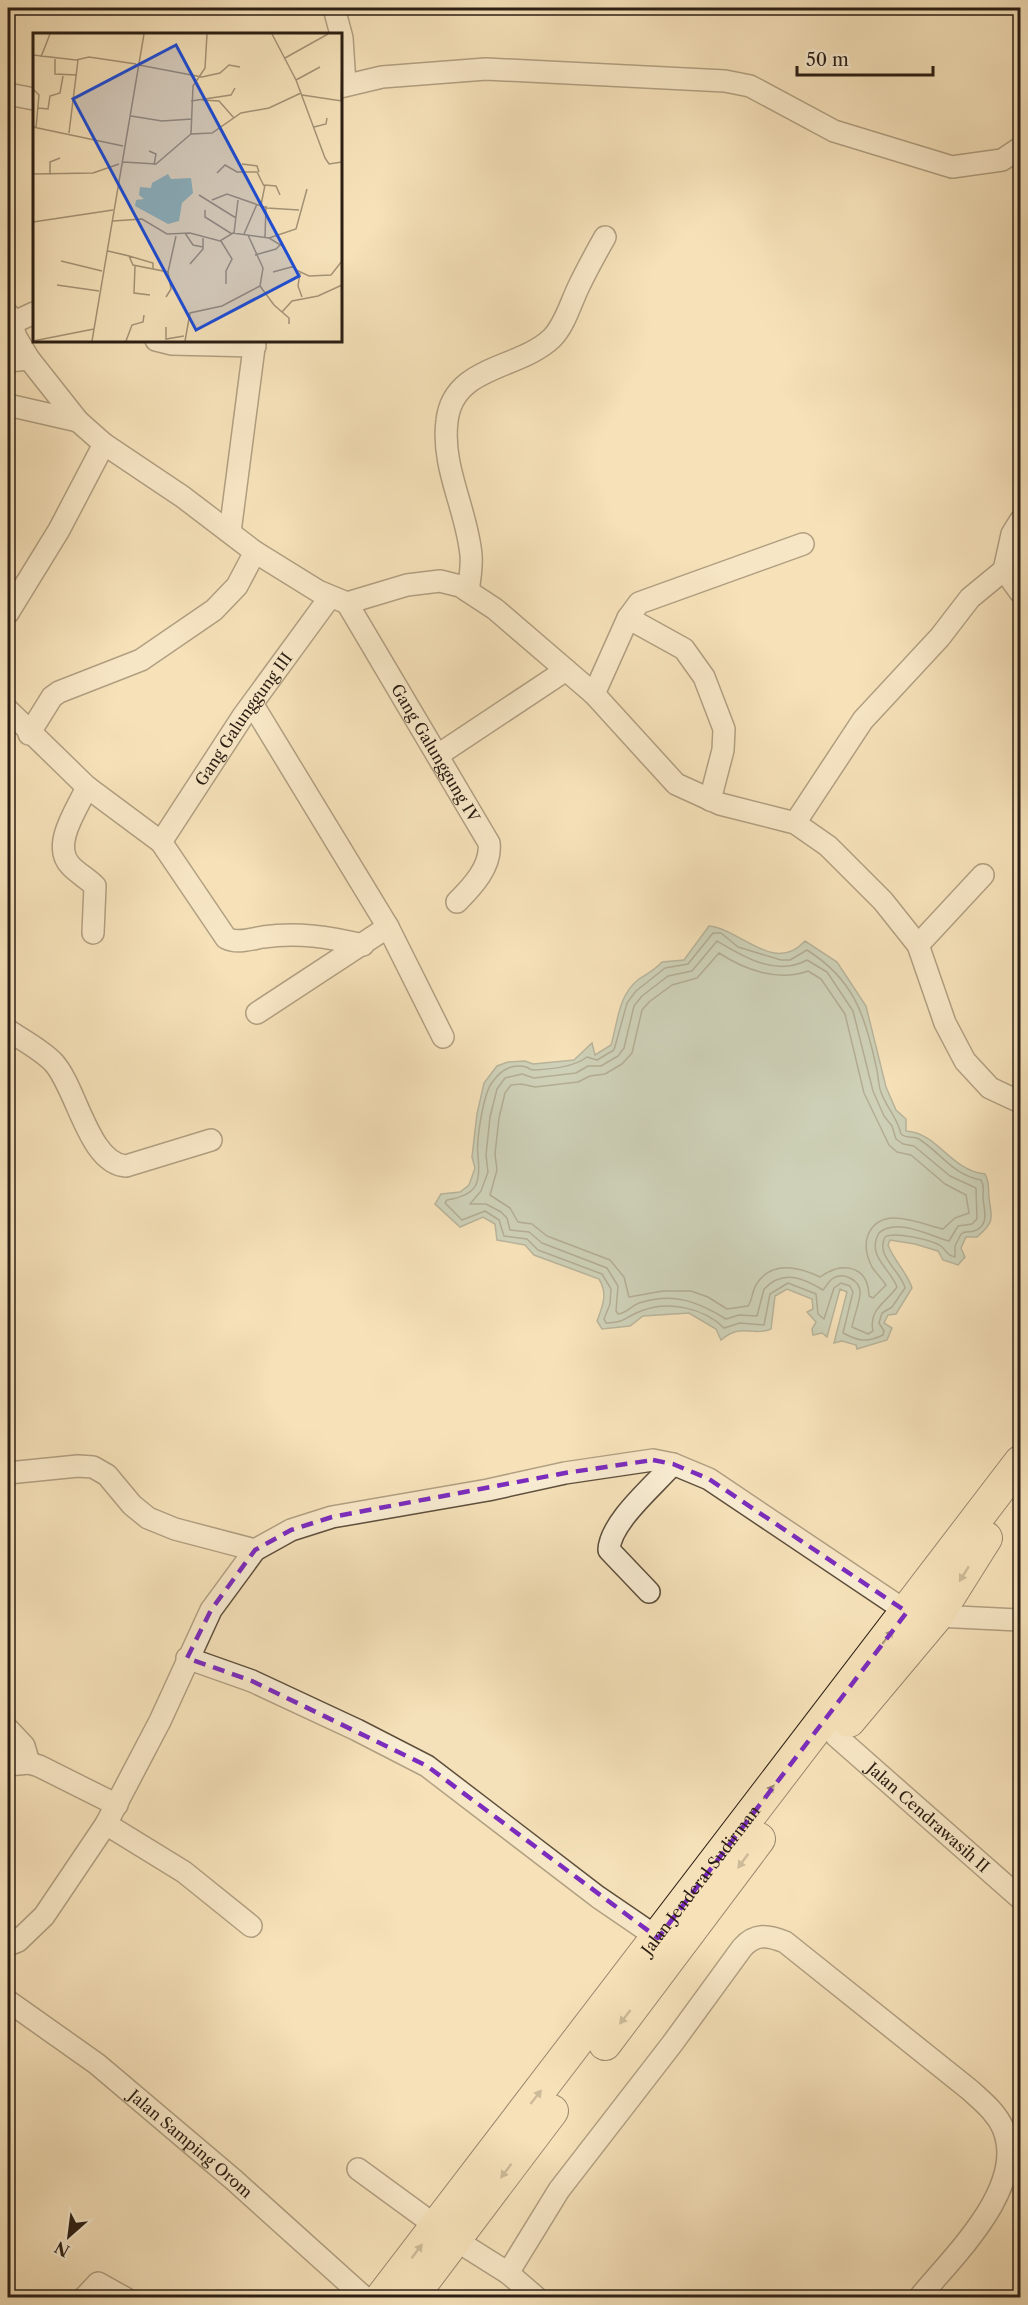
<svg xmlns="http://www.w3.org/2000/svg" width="1028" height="2305" viewBox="0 0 1028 2305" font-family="'Libre Caslon Text',serif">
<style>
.water{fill:#9dbcb6;stroke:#6f7d75;stroke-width:1.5}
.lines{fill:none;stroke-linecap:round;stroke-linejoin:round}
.shore{stroke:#646d65;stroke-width:1.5}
.minor-casing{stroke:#5e4f3d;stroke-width:24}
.highway-casing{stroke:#2b1e14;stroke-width:34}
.minor{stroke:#f8ecd2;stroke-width:21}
.highway{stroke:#f5e1b9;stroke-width:32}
.oneway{fill:#9a896f}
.marked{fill:none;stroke:#7b2cbf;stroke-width:4.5;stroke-dasharray:12 8;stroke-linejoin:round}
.labels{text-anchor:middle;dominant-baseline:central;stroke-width:4.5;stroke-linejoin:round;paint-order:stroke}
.street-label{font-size:16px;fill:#2b1e14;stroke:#f8ecd2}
.inset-road{fill:none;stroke:#a49377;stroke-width:1.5}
.view{fill:#1d4ed8;fill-opacity:0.15;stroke:#1d4ed8;stroke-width:3}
.inset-edge{fill:none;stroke:#2b1e14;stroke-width:3}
</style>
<rect width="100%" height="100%" fill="#f5e1b9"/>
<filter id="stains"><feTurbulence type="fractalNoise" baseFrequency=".00333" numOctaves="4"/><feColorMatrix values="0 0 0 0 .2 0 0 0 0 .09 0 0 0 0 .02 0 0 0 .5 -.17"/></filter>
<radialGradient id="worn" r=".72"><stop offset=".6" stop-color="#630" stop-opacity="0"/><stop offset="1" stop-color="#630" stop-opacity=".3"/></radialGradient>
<path class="water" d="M709 926C741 929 774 975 805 941L837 962 866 1006 886 1087 896 1110 906 1119V1131C938 1133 950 1170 985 1174 990 1183 988 1188 989 1198 992 1219 995 1221 977 1237H966L961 1248 965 1257 958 1265 943 1260 938 1251 915 1244 890 1240 888 1245C894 1261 907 1272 912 1288L896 1314 888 1315 884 1323 892 1328 887 1340 857 1349 856 1345 842 1341 834 1343 847 1292 840 1289 827 1337 822 1333 813 1335 812 1329 816 1322 807 1312 813 1309 812 1299 787 1289 775 1296 771 1329C752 1337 742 1322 721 1340L716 1329 689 1313 643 1316 630 1326 602 1329 597 1321C603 1305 608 1294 599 1279L534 1255 525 1245 497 1240 495 1224 483 1217 460 1227 435 1204 441 1194 460 1192 469 1185 475 1168 472 1157 477 1114 484 1083 497 1066 508 1062 525 1061 533 1064 574 1060 592 1043 595 1055 611 1045C618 1022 618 995 639 979 648 973 655 970 662 962L684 960Z"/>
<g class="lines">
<g class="shore">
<path d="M713 933H721L738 947 781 960H790L807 950C853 979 865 1014 876 1066 878 1073 878 1081 880 1089 885 1107 897 1116 901 1134 907 1139 913 1136 919 1139 941 1153 953 1175 981 1180 985 1186 983 1190 983 1198 984 1209 990 1226 974 1231 969 1233 966 1230 961 1234L955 1246V1257C946 1255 947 1251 941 1246 932 1240 894 1231 885 1237 875 1256 901 1271 905 1288L892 1307 882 1313 879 1323 884 1331 883 1335C867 1343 858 1341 843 1333L853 1292 850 1286 841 1283 834 1288 824 1319 818 1314 816 1294 788 1283 770 1294 764 1325 740 1323 724 1328C704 1308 668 1300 641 1311 624 1317 628 1322 606 1323L604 1319 610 1304 611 1289 602 1274 538 1250 527 1239 504 1236 499 1220 485 1211 462 1220 445 1203 447 1200C477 1195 481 1184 478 1156 476 1140 483 1097 491 1084 499 1072 511 1063 526 1067 531 1069 529 1070 535 1070 552 1069 574 1067 587 1057L597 1060 614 1050 627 1003 636 991 665 968 688 964Z"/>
<path d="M717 941C744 957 776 977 807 960L827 972 853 1011 873 1091 884 1116 892 1126 896 1139 903 1144 914 1146 950 1176 976 1188 977 1219 972 1224 958 1226 949 1241C930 1236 896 1217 879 1233 866 1256 890 1268 897 1287 887 1302 868 1309 873 1331L868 1334 852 1327C854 1316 859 1305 860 1294 861 1280 843 1271 832 1279 828 1282 826 1287 823 1290 803 1278 783 1269 764 1289L757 1316 739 1315 726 1319C697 1301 673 1292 639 1303 631 1306 627 1313 618 1314L616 1311 618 1286 607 1268 542 1243 529 1232 510 1230 507 1218 501 1212 486 1204H470L481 1191 488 1172 486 1155 490 1117 497 1089 505 1078 522 1074 534 1078 576 1073 588 1066H601L618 1056 624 1048 634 1006 642 996 668 976 692 971Z"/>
<path d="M719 953C745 970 778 982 808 971L821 979 845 1014 864 1093 889 1145 897 1152 911 1155 945 1184 966 1195 969 1213 955 1218 943 1229C920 1224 881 1204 868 1235 864 1245 867 1257 872 1267 876 1273 882 1279 886 1285L873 1298 869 1296C868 1264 841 1262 820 1277 799 1267 771 1260 756 1285 752 1292 752 1301 748 1306L727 1309 708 1297 691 1291H663L629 1297 624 1277 610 1260 547 1236 532 1224 518 1222 510 1208 490 1195 497 1170 495 1154 499 1118 505 1093 511 1085 521 1084 535 1087 578 1082 590 1076 605 1074 622 1064 632 1053 642 1010 649 1002 672 985 697 978Z"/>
</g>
<defs>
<g id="minor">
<polyline points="334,8 342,38 345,84"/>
<polyline points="340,87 382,77 486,69 725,81 750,86 834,131 952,167 1002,160 1020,148"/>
<polyline points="8,94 34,99"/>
<polyline points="8,314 16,337 29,359 78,421 104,444 183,497 255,552 318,591 347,603 407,585 440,581 460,586 495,609 594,694 676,784 720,804 795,823 828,846 883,901 918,945 945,1023 965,1061 990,1088 1020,1102"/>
<polyline points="10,324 34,313"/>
<polyline points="156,340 172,344 255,346"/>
<polyline points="8,361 29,359"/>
<polyline points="8,405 78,421"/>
<polyline points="1020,521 1012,534 1004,570 1020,592"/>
<polyline points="230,532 255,340"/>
<path d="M468 591C470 579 472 567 471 555 467 510 441 467 447 421 453 365 519 370 552 338 565 325 571 302 579 286 587 269 596 253 605 237"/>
<path id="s1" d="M347 603 489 843C492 866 472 887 457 902"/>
<polyline points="8,613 59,530 104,444"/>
<polyline points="628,618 684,649 704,677 724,729 723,750 710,800"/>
<polyline points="594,694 628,618 639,603 803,544"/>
<polyline points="253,705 388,927 443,1037"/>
<path d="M8 710 87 787 161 842 226 938C237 944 251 939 263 937 298 932 329 937 363 945"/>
<polyline points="29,734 52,697 59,692 141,660 214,610 237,586 255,552"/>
<polyline points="438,755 566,670"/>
<path d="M87 787C78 808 51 844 70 865 77 873 87 878 95 886L93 933"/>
<polyline points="795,823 863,720 940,637 970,598 1004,570"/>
<path id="s2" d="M161 842 243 716 330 597"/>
<polyline points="918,945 983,875"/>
<polyline points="257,1013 388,927"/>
<path d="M8 1030C22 1040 42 1050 54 1063 77 1089 89 1164 126 1166L211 1140"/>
<polyline points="8,1473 78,1466 93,1467 107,1475 132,1505 148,1518 175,1529 255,1550"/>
<path d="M649 1592 609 1550C610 1522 655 1485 673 1464"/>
<polyline points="937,1616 1020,1620"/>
<polyline points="187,1658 252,1681 357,1730 427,1766 598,1897 658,1938"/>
<polyline points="8,1729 24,1746 29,1763"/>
<path id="s3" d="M836 1736 1020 1898"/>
<polyline points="8,1765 29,1763 39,1766 117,1805"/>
<polyline points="106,1824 184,1872 251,1926"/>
<polyline points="8,1945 18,1941 44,1916 106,1824 160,1721 211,1610 255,1550 291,1530 332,1517 488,1490 565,1473 653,1460 673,1464 709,1479 907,1612"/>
<path id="s4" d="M8 2001 97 2064 234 2180 365 2298"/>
<polyline points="358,2169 436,2226"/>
<polyline points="454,2239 508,2273 537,2298"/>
<path d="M508 2273 559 2190 672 2044 742 1948C755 1933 768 1935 785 1942L970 2090C983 2102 996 2112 1003 2128 1028 2187 953 2256 919 2298"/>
<polyline points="84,2298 98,2283 125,2298"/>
</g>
<g id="highway">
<polyline points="849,1721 937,1616 986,1538"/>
<polyline points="605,2044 759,1839"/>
<path id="s5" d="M381 2298 1020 1462"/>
<polyline points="411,2298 552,2111"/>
</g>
</defs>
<use href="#minor" class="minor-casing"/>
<use href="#highway" class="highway-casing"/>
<use href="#minor" class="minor"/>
<use href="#highway" class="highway"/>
</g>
<defs><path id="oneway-solid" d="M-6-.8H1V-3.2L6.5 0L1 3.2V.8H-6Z" transform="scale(1.5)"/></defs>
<g class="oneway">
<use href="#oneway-solid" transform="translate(964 1574) rotate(122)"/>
<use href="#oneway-solid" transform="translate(888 1637) rotate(-52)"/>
<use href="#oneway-solid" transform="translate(769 1792) rotate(-52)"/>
<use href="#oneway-solid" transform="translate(743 1861) rotate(126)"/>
<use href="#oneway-solid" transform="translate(625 2017) rotate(128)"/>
<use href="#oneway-solid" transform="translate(536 2097) rotate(-52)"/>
<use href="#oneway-solid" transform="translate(506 2171) rotate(127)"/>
<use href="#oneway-solid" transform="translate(417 2251) rotate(-53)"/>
</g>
<path d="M0 0H1028V2305H0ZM653 1460 673 1464 709 1479 907 1612 658 1938 427 1766 252 1681 187 1658 211 1610 255 1550 291 1530 332 1517 565 1473Z" fill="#f5e1b9" fill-opacity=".55" fill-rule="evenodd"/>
<path class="marked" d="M653 1460 673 1464 709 1479 907 1612 658 1938 427 1766 252 1681 187 1658 211 1610 255 1550 291 1530 332 1517 565 1473Z"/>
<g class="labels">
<g class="street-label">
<text stroke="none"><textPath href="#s2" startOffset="148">Gang Galunggung III</textPath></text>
<text stroke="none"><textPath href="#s1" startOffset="174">Gang Galunggung IV</textPath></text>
<text stroke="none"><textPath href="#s3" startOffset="123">Jalan Cendrawasih II</textPath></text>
<text stroke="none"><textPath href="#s5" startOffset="526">Jalan Jenderal Sudirman</textPath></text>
<text stroke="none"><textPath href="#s4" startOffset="232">Jalan Samping Orom</textPath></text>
</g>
</g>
<g transform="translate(33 33)">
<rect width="309" height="309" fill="#f5e1b9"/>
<path d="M135 141 138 146 158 145 160 160 149 170 146 188 135 191 102 173 103 167 111 166 106 162 107 154 118 155 119 150Z" fill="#9dbcb6"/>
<path class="inset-road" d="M239 1 263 47 292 125 296 131 309 129M0 22 43 27 56 24 103 31M8 24 17 1M22 24V41L44 42M252 25 295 1M106 32 169 44 187 40 196 32 207 34M263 47 287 34M0 56 6 62 3 95M269 62 309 68M169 67 186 68 201 85M158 68 198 62 202 55M308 68 309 29M5 75 15 76 17 63 27 60 30 43M98 83 129 88 159 86M0 94 90 113M281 94 293 91 294 85M36 100 45 27M158 101 179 100 208 80 236 75 268 60M116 118 123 121 121 132M90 129 123 131 158 101 160 53 172 35 174 1M209 131 224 133 226 139M184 140 192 132 204 139H224L231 153M0 141 60 140 86 131M17 142V129L27 125M166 162 203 185M179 167 194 161 234 175 266 177M228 172 232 152 243 153 247 162M172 177V184L199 201M80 188 109 186 134 201 157 200 187 208 200 200 236 205 251 214 263 237 276 243 298 242 309 228M0 189 80 177M152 200 160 212 170 214M201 200 205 167M211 201 224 171M232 204 233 173M236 205 263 196 274 156M188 208 199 226 193 238V251M75 218 96 223 100 232 135 239 138 256 133 264M222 222 243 216 248 211M96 223 120 230V237M28 228 69 238M157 231 170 216V205M102 233 101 260 117 262M135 239 143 203M240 239 262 233M267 240 265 253 269 264M24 252 66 258M227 253 241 272 256 285V291M249 279 259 268 285 263 309 252M133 294V306L151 303M0 308 61 296M59 308 111 1M93 308 99 292 110 289 111 282M152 308 157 280 189 273 227 253 230 235 215 202"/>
<path class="view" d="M143 12 266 243 163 297 40 66Z"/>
<rect width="309" height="309" class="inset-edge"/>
</g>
<rect width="1028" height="2305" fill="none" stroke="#f5e1b9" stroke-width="30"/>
<rect x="9" y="9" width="1010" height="2287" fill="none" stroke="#2b1e14" stroke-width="3"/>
<rect x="15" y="15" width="998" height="2275" fill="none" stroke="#2b1e14" stroke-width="1.5"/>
<g transform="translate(69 2236) rotate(208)" stroke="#f8ecd2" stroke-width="4.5" paint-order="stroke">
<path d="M0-4.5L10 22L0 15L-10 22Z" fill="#2b1e14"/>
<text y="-9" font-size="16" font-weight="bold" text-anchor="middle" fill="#2b1e14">N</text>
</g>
<path d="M797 66v9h136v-9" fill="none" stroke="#2b1e14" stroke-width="3"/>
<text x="806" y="66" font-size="18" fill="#2b1e14" stroke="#f8ecd2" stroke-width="4.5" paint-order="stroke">50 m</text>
<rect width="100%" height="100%" filter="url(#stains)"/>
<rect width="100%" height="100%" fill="url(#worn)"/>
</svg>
